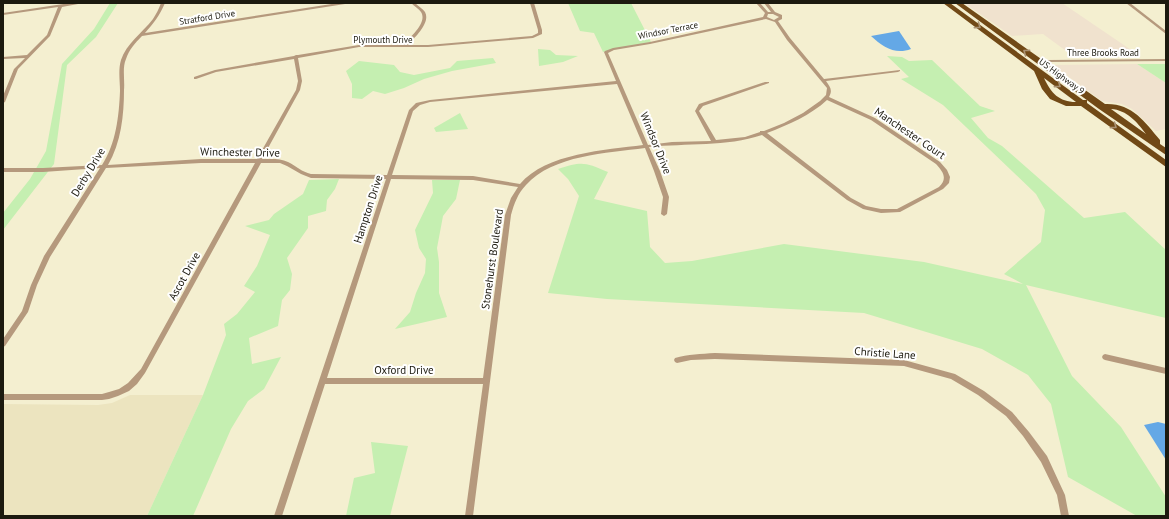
<svg xmlns="http://www.w3.org/2000/svg" width="1169" height="519" viewBox="0 0 1169 519" font-family="'PT Sans',sans-serif">
<style>
.commercial{fill:#f0e2ce}
.built{fill:#ece4bf}
.green{fill:#c5efb1}
.water{fill:#64a8e6}
.lines{fill:none;stroke-linecap:round;stroke-linejoin:round}
.minor{fill:#b5997d;fill-rule:evenodd}
.trunk{fill:#714916;fill-rule:evenodd}
.oneway{stroke:#aa9273}
.labels{text-anchor:middle;dominant-baseline:central;stroke-width:4;stroke-linejoin:round;paint-order:stroke}
.far-street-label{font-size:9px;fill:#1c1a0f;stroke:#fff}
.street-label{font-size:11px;fill:#1c1a0f;stroke:#fff}
</style>
<rect width="100%" height="100%" fill="#f4efd0"/>
<g class="commercial">
<polygon points="964,3 1062,3 1140,56 1073,56 1043,34 1012,36"/>
<polygon points="1137,64 1166,83 1166,129 1156,131 1132,109 1122,104 1102,101 1055,67 1054,65"/>
</g>
<polygon class="built" points="130,395 203,395 147,516 3,516 3,404 98,405 112,403"/>
<g class="green">
<polygon points="110,3 118,3 96,37 67,65 54,164 3,230 3,213 30,179 46,151 62,64 94,29"/>
<polygon points="568,3 631,3 651,42 603,52 594,33 580,31"/>
<polygon points="538,49 550,50 556,55 578,56 563,62 539,66"/>
<path d="M887 56 902 57 909 61 932 60 980 106 995 111 971 118 988 138 1002 146 1084 218 1125 212 1166 250V318L1026 285 1072 376 1121 427 1166 497V516H1137L1068 477 1051 404 1028 375 982 349 864 313 607 299 548 293 579 196 568 179 558 169C582 161 585 162 608 172L594 199 647 211 650 247 665 263 692 261 784 244 924 262 1023 284 1004 274 1041 242 1045 210 1036 194 943 105 901 79 909 77Z"/>
<polygon points="493,58 496,63 452,71 424,79 404,88 385,94 373,91 362,99 352,98 352,84 346,71 359,61 394,65 400,72 414,75 450,68 457,61"/>
<polygon points="1137,64 1166,64 1166,83"/>
<polygon points="460,113 468,129 436,132 434,128"/>
<polygon points="339,179 335,189 327,200 326,211 308,216 308,228 287,258 292,274 290,290 282,300 278,326 249,338 252,364 281,357 264,389 248,401 231,429 193,516 147,516 203,395 226,335 224,324 237,314 255,292 244,286 257,266 270,235 245,226 269,220 274,214 303,194 309,180"/>
<polygon points="432,180 460,180 456,199 443,216 437,248 439,262 439,293 447,317 395,329 410,312 416,293 425,273 426,259 419,248 415,230 433,193"/>
<polygon points="371,442 408,446 390,516 346,516 354,478 375,473"/>
</g>
<g class="water">
<path d="M899 31 911 49C895 55 883 47 871 36Z"/>
<polygon points="1158,422 1166,424 1166,460 1144,425"/>
</g>
<g class="lines">
<g class="minor">
<polygon points="70,3 80,3 78,4 62,7 50,36 18,69 5,102 3,103 3,96 14,69 25,58 3,59 3,57 27,55 47,35 58,7 3,15 3,13"/>
<path d="M161 3H165C160 15 153 24 145 33L338 3H347L345 4 142 36C135 43 129 50 126 59 122 68 125 80 124 90 124 115 121 143 108 165L201 159H257L296 90 298 81 294 59 216 72 196 79H194V77L215 70 294 56 296 55H298L359 45H403C409 38 428 23 421 12 419 9 414 6 411 3H415C418 6 423 9 425 12 431 23 414 38 408 45H428L532 36 538 33V30L530 3H534L542 30V34L533 38 428 47H359L298 58 302 81 300 90 262 159C271 159 280 158 288 162 296 166 302 172 311 174L387 175 409 110 416 103 430 100 616 81 604 52 605 51 613 48 650 42 763 17 765 13 756 3H760L768 12H771L764 3H768L775 12 782 15V19L778 21 790 38 824 79 900 70V71L898 72 826 81C830 87 833 90 829 97L875 118 940 162 947 170 950 177 949 183 943 189 900 212 881 213 863 209 847 200 762 135C726 147 687 143 649 147L660 171 669 197 667 214 664 216 661 214 663 197 654 171 645 148C607 153 553 155 526 185 518 193 514 204 511 215L473 516H465L483 384H325L282 516H274L386 179 311 178 301 174 287 166 280 163H261L145 373 137 384 129 391 118 396 109 399 102 400H3V394H102L109 392 119 389 128 383 141 369 255 163H201L106 168 50 257 37 285 28 312 5 346 3 347V339L22 311 31 285 44 256 100 168 43 172H3V168H43L102 165C116 144 119 116 120 91 120 81 118 70 121 60 126 44 142 33 153 19 156 14 159 9 161 3ZM768 14H773L779 17 774 20 767 17ZM766 19 775 22 787 40 827 88 826 95 820 101 803 113 784 123 764 131H760V132L745 137 716 140 699 111 703 106 769 83V82H765L699 104 695 111 711 141 672 142 648 145 608 53 614 50 650 44ZM617 84 643 145C606 150 546 153 520 184L473 176 392 175 413 111 420 105 430 102ZM827 100 871 120 936 164C943 172 948 178 939 187L897 209H881L866 206 851 198 767 133C788 125 811 115 827 100ZM391 179 473 180 518 187 511 198 505 215 483 378H327Z"/>
<polygon points="1126,3 1130,3 1166,31 1166,34"/>
<polygon points="1166,59 1166,61 1048,62 1040,63 1038,62 1040,61 1048,60"/>
<path d="M715 353 904 360 955 374 984 391 1012 412 1029 432 1047 456 1065 495 1069 516H1061L1057 495 1041 462 1023 436 1006 416 978 395 951 379 904 366 715 359 691 360 677 363 675 362 674 360 675 358C688 354 701 354 715 353Z"/>
<polygon points="1105,354 1166,368 1166,374 1105,360 1103,359 1102,357 1103,355"/>
</g>
<g class="trunk">
<path d="M943 3H950L1083 100H1087V103L1166 160V167L1081 106H1066L1050 99 1042 89 1034 71ZM1044 78 1076 102C1059 102 1051 93 1044 78Z"/>
<path d="M955 3H962L1105 104C1132 103 1144 121 1160 140V144L1166 148V155L1099 109ZM1111 109C1127 110 1137 122 1146 134Z"/>
</g>
</g>
<defs><path id="oneway-chevron" d="M-2-3.5L2.5 0L-2 3.5" fill="none" stroke-width="1.6" stroke-linecap="round" stroke-linejoin="round"/></defs>
<g class="oneway">
<use href="#oneway-chevron" transform="translate(978 26) rotate(36)"/>
<use href="#oneway-chevron" transform="translate(1026 52) rotate(-144)"/>
<use href="#oneway-chevron" transform="translate(1058 85) rotate(36)"/>
<use href="#oneway-chevron" transform="translate(1114 126) rotate(36)"/>
</g>
<g class="labels">
<g class="far-street-label">
<text transform="translate(207 17) rotate(-9)">Stratford Drive</text>
<text transform="translate(668 30) rotate(-11)">Windsor Terrace</text>
<text x="383" y="39">Plymouth Drive</text>
<text x="1103" y="52">Three Brooks Road</text>
<text transform="translate(1062 76) rotate(36)">US Highway 9</text>
</g>
<g class="street-label">
<text transform="translate(910 133) rotate(34)">Manchester Court</text>
<text transform="translate(656 143) rotate(68)">Windsor Drive</text>
<text transform="translate(240 152) rotate(1)">Winchester Drive</text>
<text transform="translate(88 172) rotate(-59)">Derby Drive</text>
<text transform="translate(368 209) rotate(-72)">Hampton Drive</text>
<text transform="translate(492 259) rotate(-82)">Stonehurst Boulevard</text>
<text transform="translate(184 276) rotate(-61)">Ascot Drive</text>
<text transform="translate(885 353) rotate(4)">Christie Lane</text>
<text x="404" y="370">Oxford Drive</text>
</g>
</g>
<rect width="1169" height="519" fill="none" stroke="#1c1a0f" stroke-width="8"/>
</svg>
